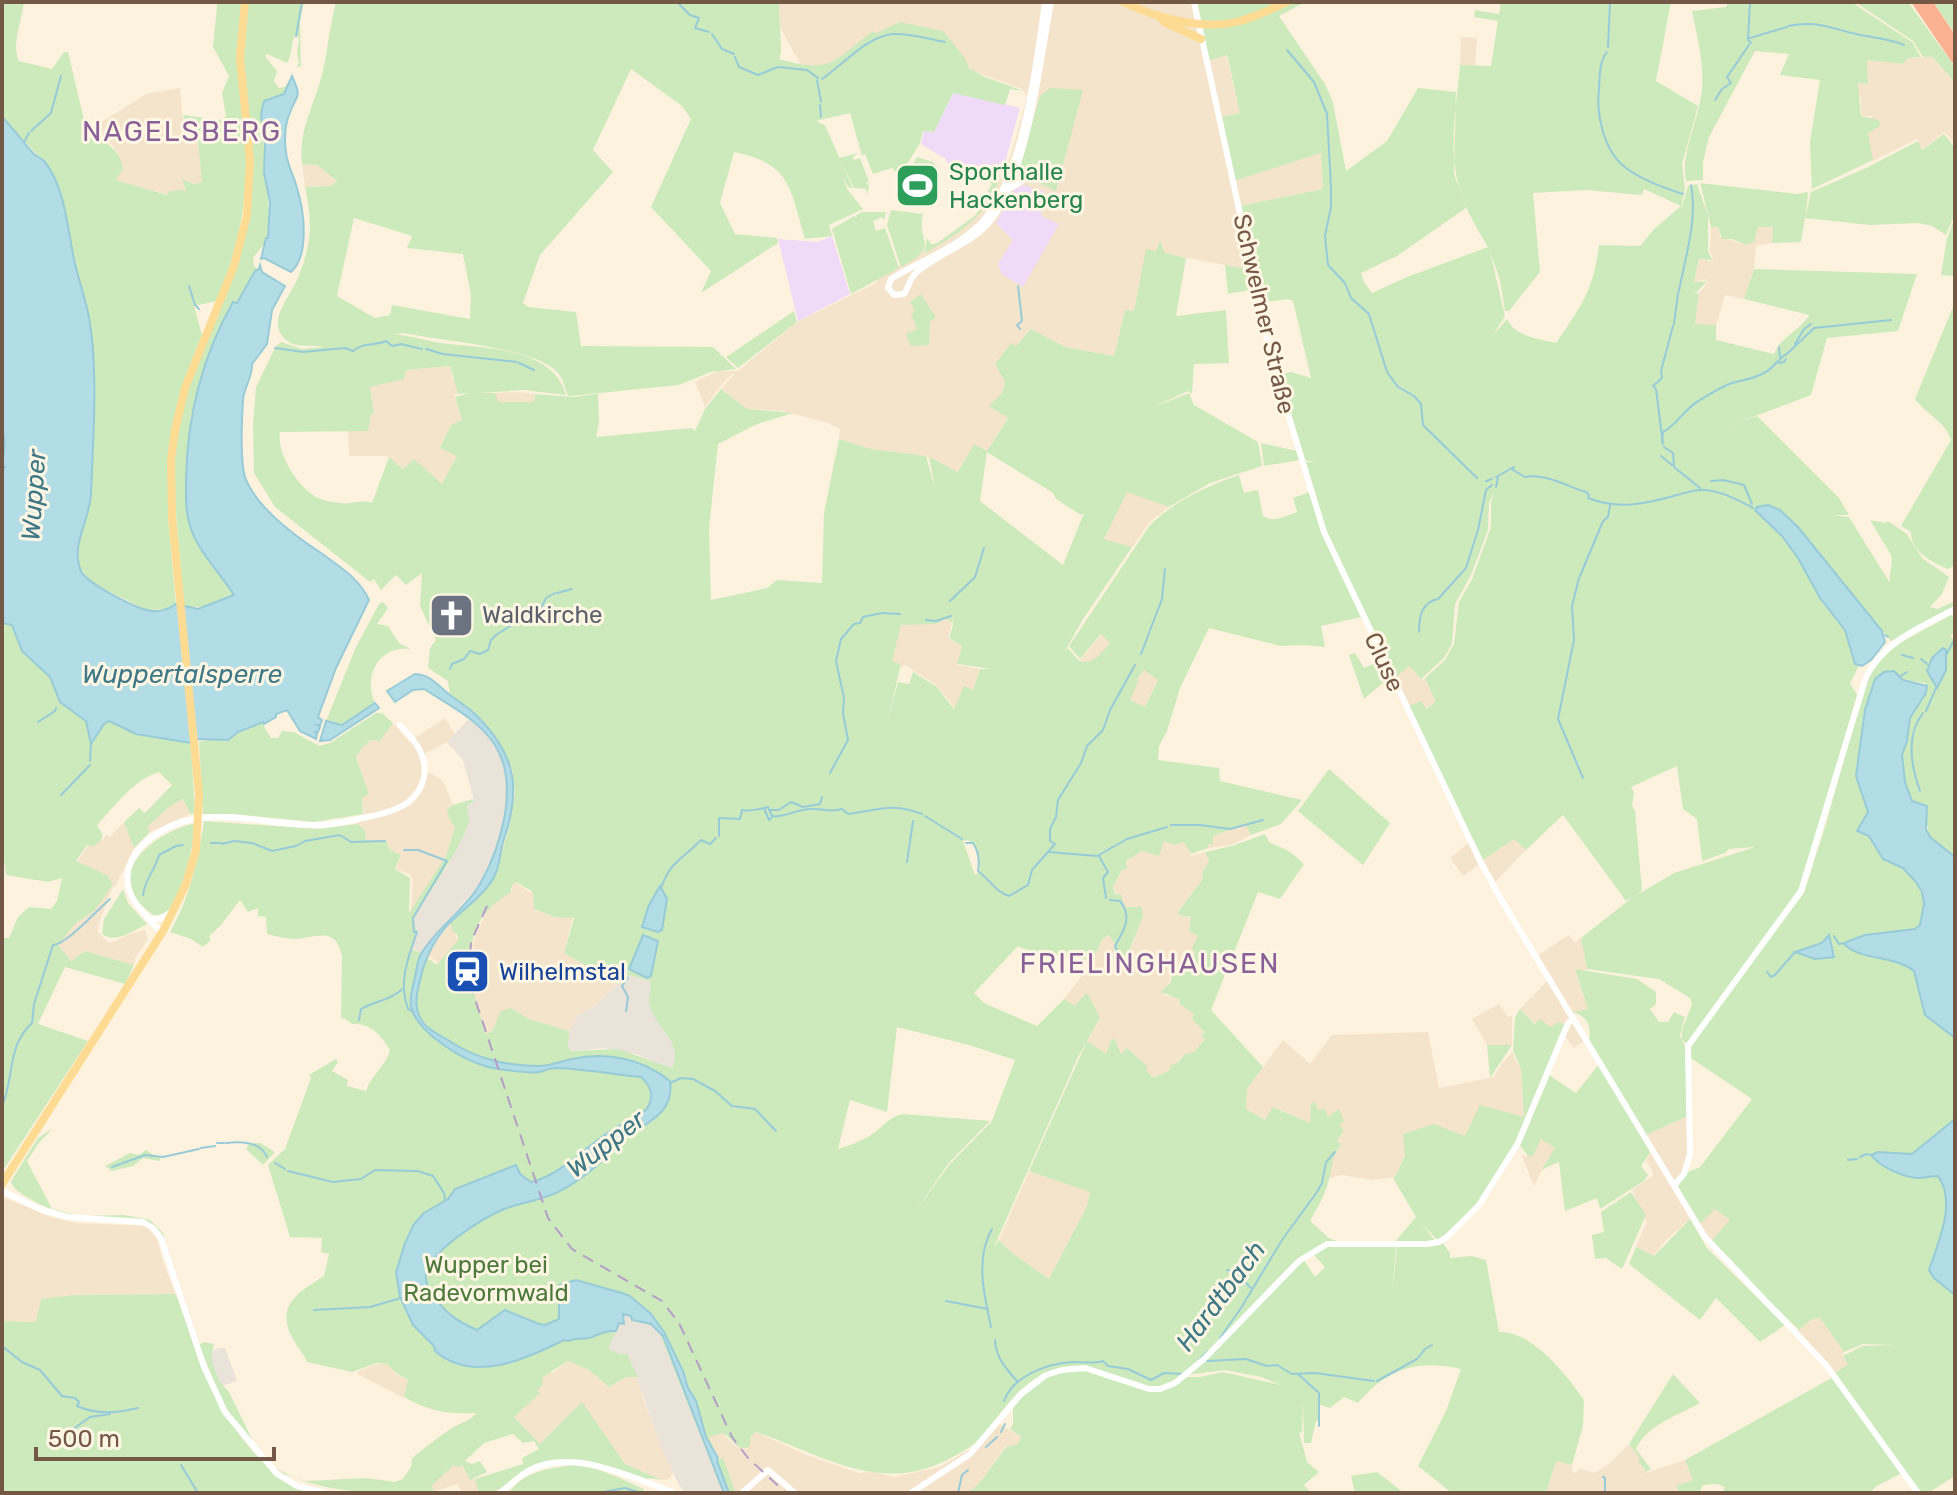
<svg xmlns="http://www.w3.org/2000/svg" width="1957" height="1495" viewBox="0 0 1957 1495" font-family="Rubik,sans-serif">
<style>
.residential{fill:#f4e4cc}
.industrial{fill:#eae3da}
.education{fill:#efdbf8}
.green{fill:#cdeabd;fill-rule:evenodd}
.water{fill:#b2dce6;stroke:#98cbd8;stroke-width:2}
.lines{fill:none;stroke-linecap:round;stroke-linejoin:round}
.stream{stroke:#98cbd8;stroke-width:2}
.secondary{stroke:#fff;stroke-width:6}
.primary{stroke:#fedb93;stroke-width:8}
.highway{stroke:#fab292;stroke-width:10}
.rail{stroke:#b59ec5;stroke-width:2;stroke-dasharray:12 8;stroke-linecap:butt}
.labels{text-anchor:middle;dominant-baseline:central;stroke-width:6;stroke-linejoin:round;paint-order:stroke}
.leisure-label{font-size:24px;fill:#27864d;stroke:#fff6e4;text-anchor:start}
.street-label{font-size:24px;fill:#735846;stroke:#fff6e4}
.worship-label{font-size:24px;fill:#5b616d;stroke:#fff6e4;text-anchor:start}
.transit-label{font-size:24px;fill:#164399;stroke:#fff6e4;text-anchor:start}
.park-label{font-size:24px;fill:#4c793e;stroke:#fff6e4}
.water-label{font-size:26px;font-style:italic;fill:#3f7887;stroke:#fff6e4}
.quarter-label{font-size:28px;letter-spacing:2px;fill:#876197;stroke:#fff6e4}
</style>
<rect width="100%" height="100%" fill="#fdf2de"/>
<g class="residential">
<polygon points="779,2 1212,2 1212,4 1199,4 1208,61 1226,55 1240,113 1220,117 1251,270 1146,250 1134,312 1125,311 1114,356 1065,347 1031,329 1016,346 1002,375 1005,382 1002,393 1008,417 987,451 974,444 958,472 928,457 871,449 839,439 840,429 828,423 783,411 746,409 721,389 736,372 726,379 705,407 695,382 718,371 738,371 797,322 874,284 881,276 964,227 982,210 1001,176 1011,155 1027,97 1022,89 973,71 964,61 827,68 800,64 780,27"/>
<polygon points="1461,37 1477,38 1475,66 1460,65"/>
<polygon points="1931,57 1955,82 1955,112 1952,115 1955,118 1955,144 1945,132 1922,149 1917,139 1873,161 1867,133 1872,116 1861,116 1861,97 1858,95 1858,83 1867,84 1867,60 1903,64 1908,58"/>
<polygon points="180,88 182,114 190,139 198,141 202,182 194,184 184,179 190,201 115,180 123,169 118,153 112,145 89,130 146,94"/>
<polygon points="1321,152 1323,189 1240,206 1234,181"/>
<polygon points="302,164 317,165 337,181 331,186 305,187"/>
<polygon points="1718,226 1720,237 1746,245 1757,227 1773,227 1772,243 1756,246 1754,269 1744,299 1725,295 1716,325 1695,324 1699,293 1708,282 1706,279 1694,282 1695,276 1699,259 1711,261 1713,258 1710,251 1711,227"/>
<polygon points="451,366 452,379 455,379 458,394 454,395 462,420 451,425 440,448 457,456 442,484 414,459 403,469 387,456 349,456 348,431 368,430 371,414 374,413 370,387 404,379 405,370"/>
<polygon points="518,392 535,394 534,402 497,402 495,393"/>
<polygon points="1127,491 1169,507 1151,521 1132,547 1104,539"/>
<polygon points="907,610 926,616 930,612 952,622 948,638 962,646 957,665 980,669 973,691 965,687 955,708 936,685 905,665 901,668 891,663 898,634"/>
<polygon points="1102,634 1111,643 1096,659 1088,662 1079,661"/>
<polygon points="1409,666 1422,680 1425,678 1429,682 1437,702 1426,709 1407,707 1394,679"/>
<polygon points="1141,667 1158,678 1145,708 1129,699"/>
<polygon points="445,718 455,734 447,742 420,756 423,773 431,773 443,781 453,805 447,809 449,818 455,827 446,856 411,912 413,880 410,874 396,869 401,855 390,850 386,841 366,841 365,830 357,824 364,815 362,798 369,793 356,757 362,748 371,740 380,741 393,723 409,742"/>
<polygon points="183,799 190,814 150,832 146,827 165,809"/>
<polygon points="124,822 134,848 115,887 113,886 99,923 98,932 107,942 113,942 130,934 145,930 148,939 135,958 134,965 86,951 71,961 58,945 75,924 94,911 111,881 107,875 77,862 88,845 102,840 107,835 110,837"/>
<polygon points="1246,824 1251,835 1231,845 1208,848 1208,844 1213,836"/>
<polygon points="1515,838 1526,850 1495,882 1483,860"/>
<polygon points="1164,840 1174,845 1185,842 1191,856 1205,852 1209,861 1203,871 1202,880 1178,912 1179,915 1191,917 1189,931 1199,936 1195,951 1187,971 1175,969 1163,995 1176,997 1181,1004 1195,1014 1205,1039 1193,1053 1181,1057 1170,1070 1152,1078 1127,1048 1121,1055 1111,1039 1106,1055 1087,1041 1100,1020 1088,995 1085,994 1075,1007 1064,999 1093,962 1102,939 1109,935 1115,944 1113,961 1124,966 1143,917 1124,907 1113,887 1130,857 1142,851 1159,856"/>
<polygon points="1469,843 1479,864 1463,876 1450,858"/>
<polygon points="515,882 529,892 533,891 534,910 555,917 573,917 564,953 617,984 594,1007 578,1015 569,1031 529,1019 511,1008 492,1035 487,1036 473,993 470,968 473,943 487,909 512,890 511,887"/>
<polygon points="451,922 458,941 435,967 437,961 427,956"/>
<polygon points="1569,935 1575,943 1581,937 1587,970 1575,970 1588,1009 1570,1014 1586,1040 1574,1048 1564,1035 1567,1025 1559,1022 1550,1027 1536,1024 1520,1009 1550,978 1537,956"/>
<polygon points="1499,1004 1508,1017 1512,1016 1512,1045 1487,1045 1472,1019"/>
<polygon points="1428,1032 1439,1088 1494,1077 1502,1063 1513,1052 1514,1057 1521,1068 1525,1117 1465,1137 1434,1124 1405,1154 1395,1177 1372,1180 1342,1175 1330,1178 1331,1159 1341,1146 1337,1142 1339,1126 1332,1116 1328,1118 1311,1114 1310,1123 1274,1107 1265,1120 1246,1109 1247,1089 1283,1040 1310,1064 1332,1035"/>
<polygon points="1688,1116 1687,1162 1673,1188 1690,1219 1666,1240 1653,1256 1636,1247 1647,1222 1632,1190 1654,1175 1646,1160 1653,1148 1646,1135"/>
<polygon points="1541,1138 1556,1148 1546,1161 1534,1186 1522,1156 1533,1156"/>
<polygon points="1029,1171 1090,1191 1087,1206 1049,1279 1012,1253 999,1240"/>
<polygon points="5,1198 51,1217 76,1223 146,1226 157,1238 164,1265 176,1294 75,1295 36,1322 2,1321 2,1202"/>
<polygon points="1715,1209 1731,1220 1712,1240 1698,1227 1710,1211"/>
<polygon points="1820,1318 1844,1352 1843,1356 1848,1364 1834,1374 1794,1330 1799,1330 1812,1319"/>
<polygon points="568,1361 589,1370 609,1387 626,1377 638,1377 643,1399 673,1473 669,1479 662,1480 625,1464 582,1403 540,1444 514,1417 539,1393 536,1390 545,1372 553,1373"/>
<polygon points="377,1364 387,1364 396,1374 408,1380 404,1398 359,1375 357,1372"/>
<polygon points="1000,1424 1021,1437 1018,1444 1005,1447 978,1485 966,1493 733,1493 720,1460 707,1437 722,1433 734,1445 747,1449 753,1433 758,1433 807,1455 859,1473 874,1472 895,1477 939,1467 970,1449"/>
<polygon points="1629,1444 1639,1457 1639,1462 1646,1473 1685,1460 1693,1480 1676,1486 1680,1493 1546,1493 1556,1461 1573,1466 1572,1472 1576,1473 1578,1468 1594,1473 1608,1465"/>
<polygon points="454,1464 461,1464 470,1479 475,1479 480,1493 463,1493 457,1484 430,1493 434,1489 431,1486"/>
</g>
<g class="industrial">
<polygon points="469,719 489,736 505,765 508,788 500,836 479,885 440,929 422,954 413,948 417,930 413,924 414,918 436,881 448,866 469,818 467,804 474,800 463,760 447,742"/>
<polygon points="632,974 650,981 656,1017 673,1042 676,1059 671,1069 636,1054 603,1048 574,1051 568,1049 569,1031 578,1015 594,1007 626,976"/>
<polygon points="623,1313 651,1324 663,1336 724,1493 686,1493 679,1485 662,1449 631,1362 608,1349 619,1322 623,1324"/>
<polygon points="220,1348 225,1348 237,1381 219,1387 206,1353"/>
</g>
<g class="education">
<polygon points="953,93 1020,108 1005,162 989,168 983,178 966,176 948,165 946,159 921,144 924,131 934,132"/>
<polygon points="1023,185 1045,192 1041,216 1059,224 1023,287 1002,274 998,264 1013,240 996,223 1014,190"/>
<polygon points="832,236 850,294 798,321 778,239 818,242"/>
</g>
<g class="green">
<path d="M4 2H24C22 20 11 45 19 61L52 69 64 52H68L85 124C98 142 120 144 123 169L116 180 167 195 170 191 184 190 187 194 182 179 194 184 202 182 198 142 190 140 183 115 221 120 226 116 222 93 229 76 213 47 217 6V2H243C233 50 244 96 246 144 249 200 238 249 217 301L194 306 202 335 188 370 168 480V517L176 604 169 609 147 610 92 583 80 568 78 558 80 536 91 500V327L86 301 78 284 61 197 54 180 44 162 2 117V3Z"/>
<path d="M247 2H304L300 22 301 68 300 66 296 68 299 63 297 54 299 38 296 34C290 43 293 54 287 63L267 54 265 56 277 71 274 81 279 88 284 87 292 79 284 94 269 98 261 114 270 223 268 239 253 258 254 266 259 270 255 271 239 301 233 303 212 346 190 419 222 579 234 594C221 602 199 612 184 605L173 481 179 419 188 386 235 269 250 204 242 72Z"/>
<path d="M336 2H779L781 52 779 59C831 74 832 62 873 31L876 33 900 22 943 31 964 57 969 68 985 77 1024 91 1010 89 1005 105 953 93 934 132 923 131 920 143 900 176 892 168 873 174 865 154 862 156 850 113 816 121 825 125 853 189 848 187 843 176 847 189 863 209 829 225 832 236 805 239C790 189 792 164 734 152L720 203 735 234 777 238 778 243 701 293 711 271 651 207 691 119 682 106 631 69 593 150 613 172 540 255 523 303 528 307 576 312 581 346 713 347 736 369 711 372 679 385 571 396H568C565 388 563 379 558 373 535 347 440 341 404 333L394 334C413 336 430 342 449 344 488 348 554 349 566 395L524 390 478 393H495L498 402H534L535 394 573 397 598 394 599 422 596 437 692 428 695 431 705 409 721 389 747 409 793 413 757 424 718 444 709 528 711 600 767 588 777 580 822 583 824 513 839 439 871 449 926 456 935 488 929 457 958 472 974 444 987 451 1008 418 989 406 1002 393 1005 382 995 364 1011 343 1016 346 1031 329 1065 347 1114 356 1125 310 1134 311 1146 249 1156 251 1160 241 1165 253 1186 258 1176 316 1226 310 1229 363 1194 364 1192 394 1188 391 1151 408 1189 393 1194 405 1258 442 1262 466 1210 483 1169 507 1127 492 1104 539 1132 547 1083 619 1065 651 1068 648 1079 661C1094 665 1101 653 1110 643L1101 634 1080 659 1069 646 1150 525C1176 500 1207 486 1239 475L1244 493 1258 490 1263 516C1274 523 1285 516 1297 512L1293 498 1310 492 1327 545 1361 617 1321 626 1325 647 1302 645 1281 646 1209 628 1180 688 1167 731 1159 746 1158 760 1219 768 1220 781 1302 800 1281 824 1251 835 1245 824 1213 836V844H1208V848L1191 854 1184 842 1174 845 1164 841 1159 856 1142 851 1126 861 1127 869 1122 870 1113 887 1116 895 1121 894 1125 907H1142L1143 917 1127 956 1132 961 1129 965 1113 961 1115 944 1109 935 1102 939 1093 961C1078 958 1025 952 1018 946L974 993 984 1003 1037 1026 1064 999 1075 1006 1085 994H1088L1100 1018 1078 1057 994 1247 999 1240 1012 1253 1049 1279 1087 1206 1090 1192 1029 1171 1087 1041 1106 1054 1111 1039H1115L1121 1054 1127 1048 1148 1067 1146 1070 1153 1078 1170 1070V1066L1178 1062 1185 1054 1194 1052 1205 1039 1201 1036 1204 1032 1192 1019 1194 1014 1180 1004 1179 999 1161 992 1170 983 1175 969 1187 971 1195 952 1192 948 1198 936 1189 931 1191 917 1179 915 1178 912 1202 880 1203 871 1209 861 1205 852 1232 846 1265 834 1269 842 1289 851 1304 864 1280 899 1258 892 1211 1010 1263 1067 1247 1089 1246 1109 1265 1120 1273 1107 1310 1123 1311 1103 1315 1102 1318 1110 1325 1109 1328 1117 1339 1109 1344 1121 1339 1125 1344 1130 1337 1141 1341 1145C1329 1161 1334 1166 1328 1183 1324 1197 1317 1208 1310 1221L1329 1238 1341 1243H1326L1302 1257 1315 1277 1325 1267 1312 1253 1332 1245H1396L1392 1293 1397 1246 1435 1245 1442 1242 1450 1253V1258L1472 1256 1486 1260 1499 1332C1532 1331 1566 1374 1584 1400L1583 1426 1572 1465 1556 1461 1546 1493H1452L1418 1466 1446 1411 1461 1369C1417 1359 1387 1369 1358 1403L1344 1397 1330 1408 1320 1405V1420L1316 1421 1311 1443H1304L1303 1402 1302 1433 1299 1432 1307 1462 1319 1472 1304 1485 1311 1493H966L978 1485 1006 1447 1018 1444 1021 1437 1010 1429 1013 1424V1405L1039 1381 1051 1374 1076 1370 1098 1372 1148 1391 1163 1390 1186 1377H1200L1223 1372 1281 1385 1261 1377 1225 1370 1187 1375 1218 1346 1216 1344C1202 1358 1188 1375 1169 1384 1142 1397 1099 1358 1057 1369 1024 1378 1006 1406 986 1432 975 1446 962 1452 947 1460 879 1495 820 1454 756 1432L751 1436 749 1447C736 1452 732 1437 722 1433L709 1437 718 1459 723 1458 736 1493H723L658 1329 624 1314 608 1349 620 1354H627L638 1377H626L609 1387 589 1370 568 1361 543 1377 542 1386 537 1390 540 1393 514 1417 540 1444 582 1402 625 1464 662 1480 649 1478 646 1480C608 1468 567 1449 529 1469 507 1480 506 1493 479 1493L475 1479 523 1464 522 1458 539 1449 534 1441 523 1443 513 1434 484 1443 465 1461 472 1464 480 1461 487 1472 470 1480 462 1465 458 1467 454 1465 431 1486 434 1489 430 1493C373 1493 310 1495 266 1461L284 1474 306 1481 366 1478 395 1482 403 1479 411 1467 412 1458C424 1448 436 1439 449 1430 459 1423 468 1422 477 1413 447 1414 431 1412 404 1397L408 1380 396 1373 387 1364 377 1363 352 1372 307 1362C304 1354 298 1348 294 1341 274 1306 297 1293 324 1276L329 1254 321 1252 322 1238 290 1237 268 1165 285 1149 311 1078 309 1075 336 1059 338 1062 332 1071 348 1080 347 1086 366 1091C371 1075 386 1066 390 1050 381 1035 371 1023 352 1024L344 1018 341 1019 342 957C336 925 316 938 294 939 286 939 276 936 267 934L266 917 258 916V908L248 912 240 900 220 926 209 936 211 940 203 947 191 939 170 932C190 897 198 861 204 821L318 829 357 824 365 830 366 840 386 841 390 850 401 855 395 869 410 878 409 913 446 856 455 827 449 818 447 809 453 805 473 799 474 802 467 805C467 809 469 813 469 817 469 839 426 896 414 918L413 924 417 930 411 949 419 952 437 965 458 940V936L451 929V922L493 879 508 832 515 794 512 768 494 735 473 711 450 695 448 681 428 668 430 648 436 640 420 606 422 573 406 585 396 575 381 590 374 579 370 582 275 507 254 473 253 425 256 387 276 346 281 342 302 349 324 347C311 344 294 350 283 337 268 320 290 296 297 280 302 269 306 256 308 244 312 225 309 206 305 187L331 186 337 181 317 165 302 164C298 132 313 108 321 78 328 53 329 27 336 2ZM354 218 412 236 407 248 463 254 471 295 470 319 392 305 390 315 375 318 337 296ZM450 366 458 394 469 393 455 397 462 420 451 425 440 448 457 456 442 484 414 459 403 469 389 457 372 503C361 499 351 505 340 503 333 502 323 501 316 497 297 485 277 455 280 432L368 431 371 414 374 413 370 387 404 379 406 370ZM987 452 1053 493 1056 499 1081 515 1084 513 1063 565 980 501ZM952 614 953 625 949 638 962 646 957 664 991 669H980L973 690 964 686 954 709 937 687 913 672 909 684 898 682 888 720 900 668V664L892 661 901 625 936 624 945 619 952 622ZM1144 670 1158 680 1145 707 1130 700 1138 681 1137 679ZM968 840C979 847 980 859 980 871L975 875 963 841ZM516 882 533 892 534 909 555 917 574 918 564 953 617 984 630 975 650 981C652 989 649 993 649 1000 651 1028 685 1039 672 1068L618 1049 572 1051 568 1048 569 1031 529 1019 511 1008 501 1011 492 1031 486 1034C469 982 454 925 510 893L512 885ZM659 886 667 899 662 930 658 932 642 925 649 905ZM643 935 658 941 651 975 647 978 629 969ZM897 1027 969 1045 1015 1060 992 1121 949 1165 915 1212 948 1164 990 1121 903 1114C889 1117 886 1124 875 1132 865 1140 851 1145 838 1149L850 1100 887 1112Z"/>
<polygon points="1212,2 1283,2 1237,20 1201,22 1198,4 1211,4"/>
<path d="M1292 2H1305L1279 16 1325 84 1333 102 1346 171 1387 141 1418 88 1456 92 1454 174 1466 208 1397 256 1361 273 1364 282 1372 293 1407 277 1488 247C1475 226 1462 203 1457 179 1449 143 1457 101 1460 65L1491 66 1498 21 1474 17 1475 10 1499 14 1501 2H1671L1656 81 1698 106 1682 164 1685 188 1680 213 1688 186 1697 184 1708 216V251L1712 260 1699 259 1694 282 1707 281 1696 293 1689 295 1699 293 1695 324 1716 325V340L1774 354C1781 336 1799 332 1809 315L1744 299 1754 269 1917 274 1898 331 1827 338 1811 395 1726 427 1757 416 1839 498 1849 515H1831L1849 517 1890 583C1888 574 1894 565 1891 555L1870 520 1885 523 1888 521 1907 534 1922 558 1949 577 1942 594 1930 607 1937 609 1955 601V607L1891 641 1793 522C1778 508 1776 503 1755 508L1782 536 1798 558 1820 598 1845 630 1855 664 1859 666 1850 683 1857 695 1800 891 1687 1044 1682 1040V1030L1692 1004 1690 998 1659 979 1587 969 1581 938 1633 897 1626 901 1563 815 1526 850 1514 839 1483 860 1407 707 1421 701 1426 709 1436 702 1425 678 1445 660 1454 644 1459 602 1472 579 1491 527V502L1494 492 1489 503 1488 530 1471 575 1455 604 1452 644 1444 658 1421 679 1409 666 1394 679 1336 559 1304 462H1317L1303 460 1278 375 1291 372 1311 378 1293 301 1287 299 1261 303 1240 206 1323 189 1321 153 1234 181 1220 117 1240 113 1227 55 1208 61 1201 24 1249 20ZM1644 189 1681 206 1654 229 1640 246 1599 245C1593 292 1581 306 1556 343 1537 338 1516 337 1507 319L1493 335 1505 316 1490 252 1500 280 1505 311H1509L1540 272 1533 193 1586 190 1642 195ZM1677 766 1683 809 1697 819 1702 861 1725 853 1729 849 1755 847 1674 873 1635 896 1642 891 1635 811 1632 805 1634 792 1631 787Z"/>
<path d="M1728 2H1851L1912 42 1921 57 1908 58 1903 64 1867 60 1868 84 1858 83 1861 116 1879 120 1880 126 1868 133 1873 160 1812 189 1810 142 1820 80 1780 75 1789 54 1755 51 1709 137 1703 162V180L1686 181C1680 153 1700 118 1702 88 1704 62 1697 36 1692 11L1726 7Z"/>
<polygon points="1855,2 1908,2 1955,67 1955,82 1932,57 1923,57 1913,41"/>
<polygon points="1933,2 1953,2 1955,34"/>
<polygon points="1050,88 1083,90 1056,191 1022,175 1019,170 1040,96"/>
<polygon points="1944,134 1955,148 1955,214 1946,235 1932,226 1918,223 1870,225 1805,218 1801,242 1772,243 1773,227 1758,227 1754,242 1746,245 1732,239 1722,239 1718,227 1711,227 1700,183 1797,194 1808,192 1806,216 1811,192 1866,168 1918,141 1922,150"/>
<polygon points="858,153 853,157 854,160 860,158 869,182 866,183 869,186 867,196 866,189 854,188 839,158"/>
<polygon points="917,157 933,162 938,168 931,181 929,180 932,172 923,169 919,177 921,169 914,165 909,170"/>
<path d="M1000 175C990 215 958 234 924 254L927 238 931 244H936L976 215 992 183H989L993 176Z"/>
<path d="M891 210 923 214C916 244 942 245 901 267L887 225Z"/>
<polygon points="862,212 886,212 884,220 882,217 873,221 876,231 885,228 899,268 851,294 832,229 854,216 857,218 856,215"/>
<polygon points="1955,218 1955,276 1941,275 1947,238"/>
<polygon points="1225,265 1251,270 1255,289 1228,294"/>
<polygon points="921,294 936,318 930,321 929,345 911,346 906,334 917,329 911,314 915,311 910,302"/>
<path d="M1955 302V565L1948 569C1932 563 1911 551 1911 532L1901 526 1951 440C1946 422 1926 414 1915 399Z"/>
<polygon points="794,311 797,322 738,368 726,357"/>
<polygon points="1261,443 1297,451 1300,460 1264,466"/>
<path d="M383 602 388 608 377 624 388 626 399 643 411 649C378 645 363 676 375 703L342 724 326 721 356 647 379 604Z"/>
<path d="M1951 615 1955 619V631L1950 637 1955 640V857C1932 837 1926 842 1927 811L1912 801 1904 777 1902 755 1908 741 1911 717 1926 693 1925 683 1903 680 1895 671 1884 672 1874 680 1865 710 1856 776 1868 812 1867 818 1857 829 1859 833 1869 836 1885 861C1909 868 1927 886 1923 912 1921 920 1921 924 1915 929L1865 935 1845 945C1865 960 1894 955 1914 971L1926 1015 1955 1038V1119L1912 1154 1878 1152 1871 1155C1890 1177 1913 1175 1939 1176 1957 1208 1940 1240 1929 1270L1934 1278 1955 1295V1476L1928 1493H1920L1904 1472 1877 1486 1869 1493H1722L1725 1487 1717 1484 1703 1485 1699 1493H1680L1676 1486 1693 1480 1685 1460 1835 1376V1373L1848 1364 1843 1356 1862 1346 1896 1345 1863 1344 1844 1352 1820 1318 1812 1319 1799 1330 1712 1245V1240L1730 1220 1715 1209 1700 1224 1678 1187 1686 1173 1700 1167 1752 1099 1689 1057 1690 1045 1804 893 1826 824 1860 701 1871 673 1884 656 1898 644ZM1943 648 1946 650 1936 687 1927 671ZM1828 935 1835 956 1815 959 1796 952 1822 943Z"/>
<path d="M2 623 12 625 22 651 50 677 74 711 86 721 91 744 104 724 109 721 136 734 191 743 195 813 190 814 183 799 169 807 147 827 150 832 134 848 124 822 139 808 145 813 172 785 159 772C133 780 115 806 97 825L103 835 101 840 94 846 87 845 76 861 107 875 113 885 94 911 75 924 58 945 71 961 85 951 134 965 125 984 65 967 38 1024 88 1041 2 1172V938H9L18 917 29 907 51 909 57 901 62 878 48 882 6 875 2 846Z"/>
<polygon points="1355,653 1364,668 1382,660 1390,677 1364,699 1349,655"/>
<polygon points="376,713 382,713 393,723 380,741 371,740 362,748 356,757 369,794 362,798 363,814 314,822 233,814 203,814 199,742 211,739 228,741 238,733 262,723 271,738 278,738 282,731 294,732 319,746 330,743"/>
<polygon points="1329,769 1390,823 1363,865 1298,811"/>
<path d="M195 823C192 855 185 884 168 912L155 916C97 878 150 834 195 823Z"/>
<path d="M123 889 128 903 147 924C133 931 116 944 102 934L104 919Z"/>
<path d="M1575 969 1637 979 1656 992V1004L1650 1009 1659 1022H1668L1674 1012 1685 1017 1680 1035 1686 1049 1688 1116 1646 1135 1589 1040C1592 1025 1586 1016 1573 1012L1588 1009Z"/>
<polygon points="1520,1009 1535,1024 1540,1019 1550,1027 1559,1022 1566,1025 1551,1061 1548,1060 1551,1062 1521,1134 1478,1204 1438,1241 1421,1222 1436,1242 1394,1243 1416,1217 1393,1178 1395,1177 1405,1155 1403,1134 1434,1124 1465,1136 1480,1105 1524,1117 1521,1068 1513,1051 1515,1018"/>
<polygon points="1487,1045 1512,1045 1490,1078"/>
<polygon points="1599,1064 1651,1151 1641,1166 1648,1175 1644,1181 1600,1209 1597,1198 1565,1211 1559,1162 1541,1170 1555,1148 1541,1139 1533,1156 1528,1156 1518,1143 1549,1075 1576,1093"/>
<path d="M53 1128 38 1144 27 1161 52 1209 80 1216 124 1215 150 1220 163 1233 170 1258 153 1225C110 1220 64 1221 27 1197 20 1193 13 1189 11 1181L38 1138Z"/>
<polygon points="250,1143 260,1143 275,1152 263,1165 246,1149"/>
<polygon points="146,1150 161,1159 159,1161 143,1158 133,1166 112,1171 105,1166 130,1153 139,1155"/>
<polygon points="1631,1192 1646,1215 1622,1269 1606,1258 1595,1259 1592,1235 1604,1232 1601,1212"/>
<polygon points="1690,1219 1707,1248 1785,1325 1760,1342 1716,1298 1700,1320 1629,1264 1636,1247 1654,1256"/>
<path d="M171 1294H176C197 1351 210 1400 250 1448 270 1470 284 1485 314 1493H2V1321L36 1322 41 1299 75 1295Z"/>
<polygon points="204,1342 214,1344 211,1358 219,1381 229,1392 249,1433 252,1439 250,1441 225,1408 199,1345"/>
<path d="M1673 1374 1700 1403C1678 1415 1647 1425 1636 1449L1651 1469 1646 1472 1639 1462V1457L1629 1444Z"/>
<path d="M572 1465C600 1467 619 1478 644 1489L643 1493H509C523 1471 548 1469 572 1465Z"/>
<polygon points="1377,1472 1404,1493 1355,1493 1351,1476"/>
</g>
<g class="water">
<path d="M292 76C303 100 296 94 289 115 285 125 284 141 286 152 287 165 294 176 297 188 304 210 310 255 291 272L264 258 261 259 266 238H268L270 202 264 173 265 146 261 114 264 101 284 94Z"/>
<path d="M2 117C14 129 23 142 34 154 37 157 41 158 44 161 64 185 67 224 73 254 77 278 87 300 90 324 98 374 93 443 91 494 90 520 70 545 81 571 86 583 134 607 147 610 157 613 168 610 176 604L198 609 234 595C221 574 200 554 191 529 185 512 186 497 186 480 187 418 202 357 233 302L237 303 255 271 259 269 260 265 262 272 285 286 272 310 267 344 252 364C253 376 244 387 243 400 242 419 239 462 246 480 259 510 295 536 321 553 339 566 360 579 369 600L336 668 318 717 322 720 320 725H317L320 727 318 732H315L317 734 316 739 300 731 287 710 276 714V717L264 724 263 722 238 732 228 740 199 739 191 743 136 734 109 721 104 724 91 744 86 721 60 702 50 677 22 651 12 625 2 623V468L5 467 2 465 5 443 2 427Z"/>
<polygon points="1768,505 1780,510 1798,527 1882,631 1885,642 1871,660 1862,666 1855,664 1845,630 1820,598 1798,558 1782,536 1755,510 1757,507"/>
<polygon points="1943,648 1946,650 1946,670 1937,688 1927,671 1932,658"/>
<path d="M1894 671 1903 680 1927 686 1926 693 1910 718 1907 741 1902 755 1905 782 1912 801 1927 806 1926 829 1930 837 1955 857V1038L1925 1015 1914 971C1894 955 1863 961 1845 945L1846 942 1865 935 1915 929 1920 925 1924 904 1922 892 1916 882 1903 868 1883 859 1869 836 1857 831 1868 812 1856 776 1865 710 1875 679 1884 672Z"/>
<path d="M415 674C432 675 438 686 450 695 460 703 470 708 479 718 516 756 521 789 504 839 500 850 500 868 493 879 485 893 468 906 456 917 437 933 425 957 420 980 416 996 413 1011 425 1025 433 1033 442 1036 451 1042 475 1058 507 1066 537 1066 549 1067 561 1061 572 1059 606 1051 643 1059 670 1081 675 1116 643 1123 624 1140 605 1159 586 1177 562 1190 545 1200 522 1202 504 1209 483 1218 429 1251 426 1275 425 1281 428 1287 431 1292 444 1312 456 1321 477 1330L505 1310 539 1324 545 1325 559 1319V1285L576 1280 622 1293 630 1296 651 1314 664 1332 683 1371 688 1388 696 1401 706 1437 718 1458 717 1461 729 1493H724L663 1336 651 1324 632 1320 631 1316 623 1314 624 1324 619 1323 616 1331C604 1330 598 1335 589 1338 579 1340 577 1337 568 1341L564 1340C526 1359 473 1384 435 1351L434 1346 413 1325 400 1297 396 1272 405 1243 414 1224 424 1213 448 1199 455 1189 516 1165 520 1174 531 1182C564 1174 589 1142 619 1126 629 1121 644 1115 649 1105 654 1094 649 1084 641 1077 612 1074 585 1069 556 1068 549 1068 545 1071 539 1072 531 1074 494 1069 485 1066 461 1059 417 1032 411 1007 409 997 413 987 415 977 417 969 417 961 421 954 437 927 465 910 480 884 501 846 520 785 495 745 479 720 449 705 424 689L413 690 395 702 387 691Z"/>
<polygon points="375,703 379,708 330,740 320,741 326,721 342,725"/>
<polygon points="660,886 667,899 662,930 658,932 642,927 649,905"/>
<polygon points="643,935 658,941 651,976 647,978 629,969"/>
<polygon points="1829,935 1834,957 1815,959 1795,952 1822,943"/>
<path d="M1955 1119V1295L1934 1278 1929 1270C1938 1243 1957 1202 1938 1176 1931 1176 1924 1178 1918 1178 1903 1177 1880 1167 1871 1155L1878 1152 1912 1154Z"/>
</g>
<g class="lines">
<g class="stream">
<polyline points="677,2 690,15 699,18 695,28 709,32"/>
<polyline points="1750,2 1748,40 1751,43"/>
<path d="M1788 26C1817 20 1829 28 1856 34 1873 38 1888 38 1904 45"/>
<polyline points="712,34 722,49 734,54"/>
<polyline points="296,36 302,2"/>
<polyline points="1750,38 1787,27"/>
<polyline points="1608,47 1610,2"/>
<polyline points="1287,50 1314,82 1327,114 1331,187 1331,207 1325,236 1328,265 1345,283 1351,298 1369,314 1387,372 1398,387 1414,396 1421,404 1423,425 1477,478"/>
<path d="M1607 52C1599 62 1600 75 1599 88 1596 113 1603 151 1626 168 1642 180 1664 188 1683 194"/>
<polyline points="735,57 739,67 758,75 778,67 807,70 818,78"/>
<path d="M822 79C843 65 867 36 893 34 910 33 929 39 945 42"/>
<polyline points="817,80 821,102"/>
<polyline points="1715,100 1722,89 1731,83 1727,77 1749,45"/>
<polyline points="820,105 821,117"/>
<polyline points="31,131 51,113 61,76"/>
<polyline points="24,142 29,133"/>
<polyline points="189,286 195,305 199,309"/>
<polyline points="1018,286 1022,321 1017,325 1020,329"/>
<path d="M1679 291C1685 258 1698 218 1691 185"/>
<polyline points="1674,324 1678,293"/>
<polyline points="1795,344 1804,329 1811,324"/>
<polyline points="1779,347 1780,357"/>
<path d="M275 348 303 352 345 348 353 351C363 342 376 346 386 341L392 346 401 344 422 349"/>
<polyline points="426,349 443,354 517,362"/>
<polyline points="519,363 534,370"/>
<polyline points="1779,363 1784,362 1786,359"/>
<path d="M1662 441 1663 432C1677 425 1685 408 1700 400 1711 394 1720 387 1732 383 1743 380 1752 379 1762 374 1774 369 1777 359 1788 353L1814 328 1891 320"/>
<polyline points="1663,444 1656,389 1653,386 1662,378 1661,371 1673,326"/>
<polyline points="1664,447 1673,453 1674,467 1700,488"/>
<polyline points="1661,456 1672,465"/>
<path d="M1496 477 1514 467 1513 470 1525 477C1544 473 1567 486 1586 492L1589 495 1588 498C1619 510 1645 504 1677 495 1685 493 1693 490 1701 490 1720 490 1736 499 1753 508"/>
<polyline points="1486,481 1492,479"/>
<polyline points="1711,481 1723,480 1744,485 1752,504"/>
<polyline points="1496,487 1498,477"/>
<polyline points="1580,576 1603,521 1608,517 1610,505"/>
<polyline points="1579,578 1572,606 1574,640 1558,719 1583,778"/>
<polyline points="557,593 572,589"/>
<polyline points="950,601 975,577 984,548"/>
<polyline points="926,620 936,621 951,616"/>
<path d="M1419 632C1419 618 1421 602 1438 599L1466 568 1478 530 1486 490 1492 485"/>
<polyline points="1885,635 1888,637"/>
<polyline points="1141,654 1162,599 1165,569"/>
<polyline points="1902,655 1913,658"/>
<polyline points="1946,655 1953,642"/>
<polyline points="1921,659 1927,664"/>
<polyline points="450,669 452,664 464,659 470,651 480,654 488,650 491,640 496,635 542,606 546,598 555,593"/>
<polyline points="1899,677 1907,672"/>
<polyline points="1926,711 1936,688"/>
<polyline points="38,722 55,711 56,708"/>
<polyline points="90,761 91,742"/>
<polyline points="830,773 848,740 843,713 844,698 836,661 841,639 854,624 860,623 863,617 882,613 900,614"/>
<path d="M1920 791C1911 766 1905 736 1923 713"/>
<polyline points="61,795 90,765"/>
<polyline points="764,808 769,820 772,817"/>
<polyline points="771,810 779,810 791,802 803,807 820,804 822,797"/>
<polyline points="925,816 962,839"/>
<polyline points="1171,825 1200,825 1230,829 1263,820"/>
<path d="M719 836V818L740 819 742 810C750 812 760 809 768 807L772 816C785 818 797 809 810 809 821 808 831 813 842 809L848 814C879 810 892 802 922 814"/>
<polyline points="211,843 221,843"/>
<path d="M966 843H973C979 852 980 860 978 871 989 879 997 893 1009 896L1028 885 1032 870 1055 844 1050 841V829L1056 817 1058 800 1081 763 1087 746 1103 730 1110 710 1135 665"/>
<polyline points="222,844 234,841 252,843 272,851 296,846 305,841 340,835 351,842 385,841"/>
<path d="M404 850H418L447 861 413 918 414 932H417C408 958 398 982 408 1009L414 1012"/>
<polyline points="1049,852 1097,856 1127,839 1167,827"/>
<polyline points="1099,856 1108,872 1103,878 1106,898"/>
<polyline points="907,862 913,821"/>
<path d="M661 888C671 860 683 859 701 840L710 844 716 838"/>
<path d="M143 895C145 878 156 869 159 855L176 846 183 845"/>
<path d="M1110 900 1120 901C1133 917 1124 930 1115 946L1121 960 1119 963 1128 966"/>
<polyline points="1834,936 1839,944 1845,943"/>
<polyline points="1767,972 1771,977 1775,975 1795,952"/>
<polyline points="626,1011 628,997 622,986 628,978"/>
<path d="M359 1020 361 1009C373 1002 395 998 402 989"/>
<polyline points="670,1083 681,1078 693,1079 715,1091 732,1106 755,1109 776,1131"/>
<path d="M2 1106C15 1077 6 1047 32 1023L34 1004 53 945C67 944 97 910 110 899"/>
<polyline points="217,1143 224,1143"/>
<path d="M226 1143C241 1141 260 1141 267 1157"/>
<polyline points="201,1148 215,1146"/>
<polyline points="1860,1157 1866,1154 1871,1155"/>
<polyline points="1848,1160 1857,1159"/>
<polyline points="275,1163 285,1169"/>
<polyline points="112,1167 145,1155 163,1157 199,1149"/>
<polyline points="288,1171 333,1182 361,1179 375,1170 418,1171 433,1176 444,1193 445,1200"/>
<polyline points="1227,1270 1234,1271 1251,1288"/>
<polyline points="946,1301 988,1309"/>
<polyline points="314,1310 370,1307 401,1298"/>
<path d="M991 1327C984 1295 975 1258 992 1229"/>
<polyline points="1220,1338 1241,1308 1282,1240 1317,1192 1322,1183 1326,1162 1335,1152"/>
<path d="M995 1340C996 1358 1006 1369 1018 1382"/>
<path d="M2 1346 22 1362 40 1370 62 1396 75 1398 79 1402 77 1406C97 1415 117 1413 138 1408"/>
<polyline points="1199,1360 1208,1351"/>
<polyline points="1207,1361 1246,1359 1267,1366 1277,1365 1292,1374 1315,1373 1374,1381"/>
<polyline points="1298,1374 1319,1393 1319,1426"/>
<polyline points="1377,1381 1417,1359 1425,1349 1432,1345"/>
<path d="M1004 1401C1013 1376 1046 1364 1072 1362 1082 1362 1093 1364 1103 1361L1108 1366 1128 1369 1151 1380 1164 1373 1182 1374"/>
<polyline points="1001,1432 1005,1424"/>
<polyline points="62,1437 90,1417 110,1414"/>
<polyline points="986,1447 997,1437"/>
<polyline points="181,1465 198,1493"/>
<polyline points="1603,1477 1605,1478 1605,1493"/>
<polyline points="584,1493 589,1493"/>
<polyline points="598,1493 625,1488 641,1493"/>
<polyline points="958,1493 962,1475 968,1470"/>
</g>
<g class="secondary">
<path d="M1045 2C1037 61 1023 181 980 224 955 249 920 261 891 279L888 288 894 295 904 294C909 287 909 279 916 273 937 254 967 246 987 225 1027 181 1040 61 1051 2"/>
<polyline points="1194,2 1272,361 1324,532 1480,861 1502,901 1705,1237 1826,1365 1918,1493"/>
<polyline points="1009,189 1022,181"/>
<polyline points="153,919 162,918 171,912"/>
<path d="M163 931C153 927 150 919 142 911 104 870 147 829 190 820 232 811 275 826 318 825 337 825 355 819 373 816 393 811 413 806 422 784 431 760 416 741 400 725"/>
<path d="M1674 1185 1684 1174 1690 1154 1688 1046 1801 891 1866 677C1884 641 1921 627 1955 609"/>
<polyline points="2,1191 42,1210 68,1217 143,1222 153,1228 161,1238 204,1367 225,1412 277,1474 297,1486 324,1493"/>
<path d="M500 1493C510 1485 519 1476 530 1470 573 1448 633 1477 674 1493"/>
<polyline points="742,1493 768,1470 795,1493"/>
<polyline points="911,1493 970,1454 1021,1394 1046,1375 1062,1370 1085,1368 1149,1389 1160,1389 1175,1383 1204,1359 1299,1261 1327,1244 1427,1244 1439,1242 1447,1237 1479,1205 1518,1143 1568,1023 1573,1019"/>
</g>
<g class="primary">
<path d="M1123 2C1156 18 1204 31 1240 21 1256 17 1272 9 1287 2"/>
<polyline points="1159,16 1164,22 1201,39"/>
<polyline points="2,1184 163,931 186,884 196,850 199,794 172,517 171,460 175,430 185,388 234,266 247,215 250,161 240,57 245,2"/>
</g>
<g class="highway">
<polyline points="1917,2 1955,58"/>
<polyline points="1927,2 1955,44"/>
</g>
<polyline class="rail" points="487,906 471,942 469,981 548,1218 572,1249 662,1301 679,1323 732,1437 748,1458 786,1493"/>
</g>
<defs>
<symbol id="stadium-square" viewBox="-11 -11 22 22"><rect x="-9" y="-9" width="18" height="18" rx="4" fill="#2e9e5b" stroke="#fff6e4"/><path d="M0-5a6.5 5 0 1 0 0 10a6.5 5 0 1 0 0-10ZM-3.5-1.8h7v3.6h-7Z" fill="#fff"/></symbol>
<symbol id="church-square" viewBox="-11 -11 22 22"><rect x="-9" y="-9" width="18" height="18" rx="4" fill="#6b7280" stroke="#fff6e4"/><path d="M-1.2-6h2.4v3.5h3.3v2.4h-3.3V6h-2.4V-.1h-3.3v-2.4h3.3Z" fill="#fff"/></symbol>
<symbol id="station-square" viewBox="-11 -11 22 22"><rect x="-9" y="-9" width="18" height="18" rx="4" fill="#1a4fb4" stroke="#fff6e4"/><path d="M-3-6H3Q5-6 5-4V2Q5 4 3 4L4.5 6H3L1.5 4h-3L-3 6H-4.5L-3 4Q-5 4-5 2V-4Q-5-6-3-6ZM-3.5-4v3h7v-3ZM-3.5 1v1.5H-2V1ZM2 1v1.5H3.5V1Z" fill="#fff"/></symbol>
</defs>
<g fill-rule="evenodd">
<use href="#stadium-square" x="892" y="160" width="51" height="51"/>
<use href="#church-square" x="426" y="590" width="51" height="51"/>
<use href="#station-square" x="442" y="946" width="51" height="51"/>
</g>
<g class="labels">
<g class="leisure-label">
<text x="949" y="172">Sporthalle<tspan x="949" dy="28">Hackenberg</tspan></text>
</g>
<g class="street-label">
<text transform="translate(1264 314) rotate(77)">Schwelmer Straße</text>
<text transform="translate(1384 662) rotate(65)">Cluse</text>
</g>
<g class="worship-label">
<text x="482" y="615">Waldkirche</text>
</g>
<g class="transit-label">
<text x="499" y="972">Wilhelmstal</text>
</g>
<g class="park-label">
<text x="486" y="1265">Wupper bei<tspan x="486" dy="28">Radevormwald</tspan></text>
</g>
<g class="water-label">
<text transform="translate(34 495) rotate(-86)">Wupper</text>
<text x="182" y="674">Wuppertalsperre</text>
<text transform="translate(606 1144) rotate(-38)">Wupper</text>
<text transform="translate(1221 1296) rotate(-53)">Hardtbach</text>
</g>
<g class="quarter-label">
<text x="182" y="131">NAGELSBERG</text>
<text x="1150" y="963">FRIELINGHAUSEN</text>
</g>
</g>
<rect width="1957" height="1495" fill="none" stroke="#735846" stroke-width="8"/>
<path d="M36 1447v12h238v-12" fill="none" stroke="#735846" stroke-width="4"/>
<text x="48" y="1447" font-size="24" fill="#735846" stroke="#fff6e4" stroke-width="6" paint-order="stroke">500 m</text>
</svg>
